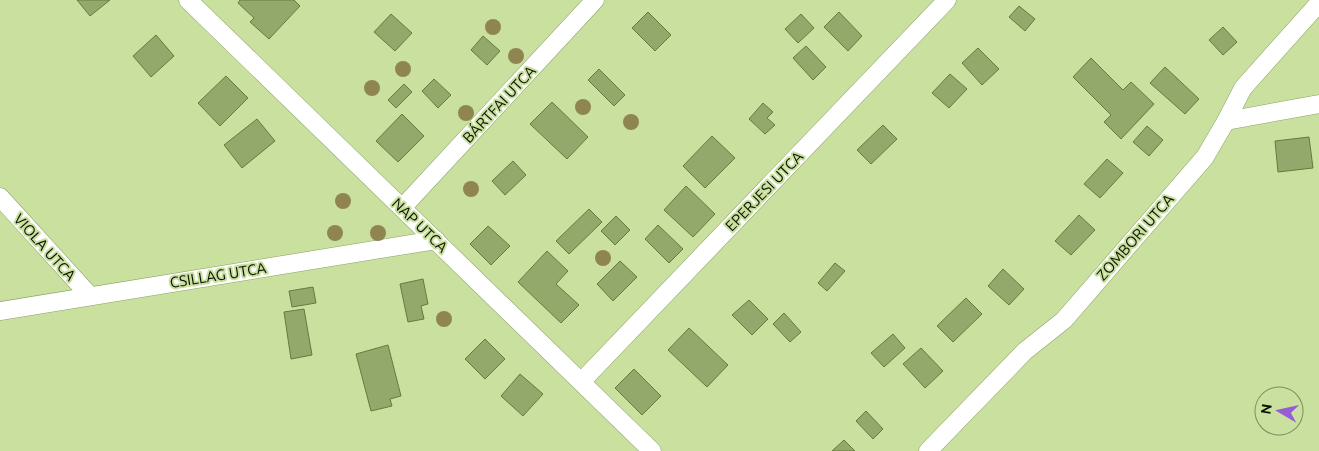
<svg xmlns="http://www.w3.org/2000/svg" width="1319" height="451" viewBox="0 0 1319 451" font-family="Ubuntu,sans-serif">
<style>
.building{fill:#93a96b;stroke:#667a3d}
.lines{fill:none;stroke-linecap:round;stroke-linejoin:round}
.minor-casing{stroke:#8ca263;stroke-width:19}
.minor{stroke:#fff;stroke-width:18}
.tree{fill:#8f8551}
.labels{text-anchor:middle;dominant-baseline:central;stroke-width:4;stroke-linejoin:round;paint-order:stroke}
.street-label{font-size:15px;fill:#0a1100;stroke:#c9e09f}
</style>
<rect width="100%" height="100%" fill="#c9e09f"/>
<g class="building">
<polygon points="77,0 110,0 90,16"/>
<polygon points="240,0 294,0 300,6 269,39 250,22 254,18 238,3"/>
<polygon points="1019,6 1035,19 1025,31 1009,17"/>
<polygon points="648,12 671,35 655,51 632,28"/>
<polygon points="839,12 862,36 848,51 824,27"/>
<polygon points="391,14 412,33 395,51 374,32"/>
<polygon points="801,14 814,28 798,43 785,29"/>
<polygon points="1223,27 1237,42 1223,55 1209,40"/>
<polygon points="156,35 174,56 151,77 133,56"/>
<polygon points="483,36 500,51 487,65 471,50"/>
<polygon points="806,46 826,67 813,80 793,58"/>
<polygon points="978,48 999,69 982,85 962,63"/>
<polygon points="1091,58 1123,90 1131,82 1154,104 1121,139 1104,122 1111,115 1073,77"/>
<polygon points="1165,67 1199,99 1185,114 1150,83"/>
<polygon points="599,69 625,95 614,106 588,80"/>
<polygon points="950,74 967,89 949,108 932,93"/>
<polygon points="226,76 248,98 220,126 198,103"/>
<polygon points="434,79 451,95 438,108 422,91"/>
<polygon points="404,84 412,92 396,108 388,100"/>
<polygon points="552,102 588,137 567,159 530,124"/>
<polygon points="763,103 773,112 767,118 775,125 765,134 749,119"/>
<polygon points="402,114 424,136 398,162 376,141"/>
<polygon points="257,119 275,141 242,168 224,145"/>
<polygon points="883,125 897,139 871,164 857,150"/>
<polygon points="1147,126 1163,140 1149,156 1133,142"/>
<polygon points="712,136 735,158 705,188 683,166"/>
<polygon points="1309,137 1313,168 1278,172 1275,141"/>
<polygon points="1107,159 1123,173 1100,198 1084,184"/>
<polygon points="513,161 526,175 505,195 492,181"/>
<polygon points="686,186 715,214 693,237 664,210"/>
<polygon points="589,209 602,222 569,254 556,241"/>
<polygon points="1079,215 1095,230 1071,255 1055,241"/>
<polygon points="616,216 630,230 615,245 601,231"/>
<polygon points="658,225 683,249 669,263 645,239"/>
<polygon points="488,226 510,246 491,265 470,244"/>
<polygon points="547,251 568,271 556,284 579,305 561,323 518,282"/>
<polygon points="620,261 637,277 613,301 597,284"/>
<polygon points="835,263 845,271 827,291 818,283"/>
<polygon points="1003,269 1024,289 1009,305 988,286"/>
<polygon points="423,279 428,304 421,306 424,319 408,322 400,284"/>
<polygon points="313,287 316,303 292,307 289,291"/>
<polygon points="966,298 982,314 953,342 937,326"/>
<polygon points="749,300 768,319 752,335 732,315"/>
<polygon points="304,309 312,355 291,359 284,312"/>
<polygon points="784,313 801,332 790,342 773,324"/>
<polygon points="689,328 728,365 707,387 668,350"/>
<polygon points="893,334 905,348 884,367 871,353"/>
<polygon points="485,339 505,359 485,379 465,359"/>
<polygon points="388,345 401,396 390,399 392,406 371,411 356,354"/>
<polygon points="921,348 943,371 925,388 903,364"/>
<polygon points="634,369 661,396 642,415 615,388"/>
<polygon points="520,374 543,394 523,416 501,396"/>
<polygon points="866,411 883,429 873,439 856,421"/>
<polygon points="844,440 855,451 832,451"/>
</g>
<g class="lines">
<defs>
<g id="minor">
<polyline points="188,0 652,451"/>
<polyline points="1226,121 1319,104"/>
<polyline points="0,197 90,296"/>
<polyline points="402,208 595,0"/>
<polyline points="0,311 436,240"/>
<polyline points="582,381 947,0"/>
<polyline points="928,451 1025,351 1064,320 1205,157 1226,121 1243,88 1319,3"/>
</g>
</defs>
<use href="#minor" class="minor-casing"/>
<use href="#minor" class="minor"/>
</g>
<g class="tree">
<circle cx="493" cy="27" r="8"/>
<circle cx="516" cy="56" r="8"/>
<circle cx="403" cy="69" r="8"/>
<circle cx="372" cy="88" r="8"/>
<circle cx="583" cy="107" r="8"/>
<circle cx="466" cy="113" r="8"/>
<circle cx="631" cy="122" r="8"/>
<circle cx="471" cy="189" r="8"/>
<circle cx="343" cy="201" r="8"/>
<circle cx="335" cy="233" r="8"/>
<circle cx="378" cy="233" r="8"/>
<circle cx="603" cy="258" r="8"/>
<circle cx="444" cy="319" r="8"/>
</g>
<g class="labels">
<g class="street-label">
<text transform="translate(499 104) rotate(-47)">BÁRTFAI UTCA</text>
<text transform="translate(764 191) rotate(-46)">EPERJESI UTCA</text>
<text transform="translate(420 225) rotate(44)">NAP UTCA</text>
<text transform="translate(1135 237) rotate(-49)">ZOMBORI UTCA</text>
<text transform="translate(45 247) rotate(48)">VIOLA UTCA</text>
<text transform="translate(218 275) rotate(-9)">CSILLAG UTCA</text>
</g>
</g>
<g transform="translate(1279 411) rotate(279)"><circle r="24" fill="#c9e09f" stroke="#7d8d5f"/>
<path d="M0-4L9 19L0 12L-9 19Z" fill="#975cd4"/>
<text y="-8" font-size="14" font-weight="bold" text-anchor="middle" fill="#0a1100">N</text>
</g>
</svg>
